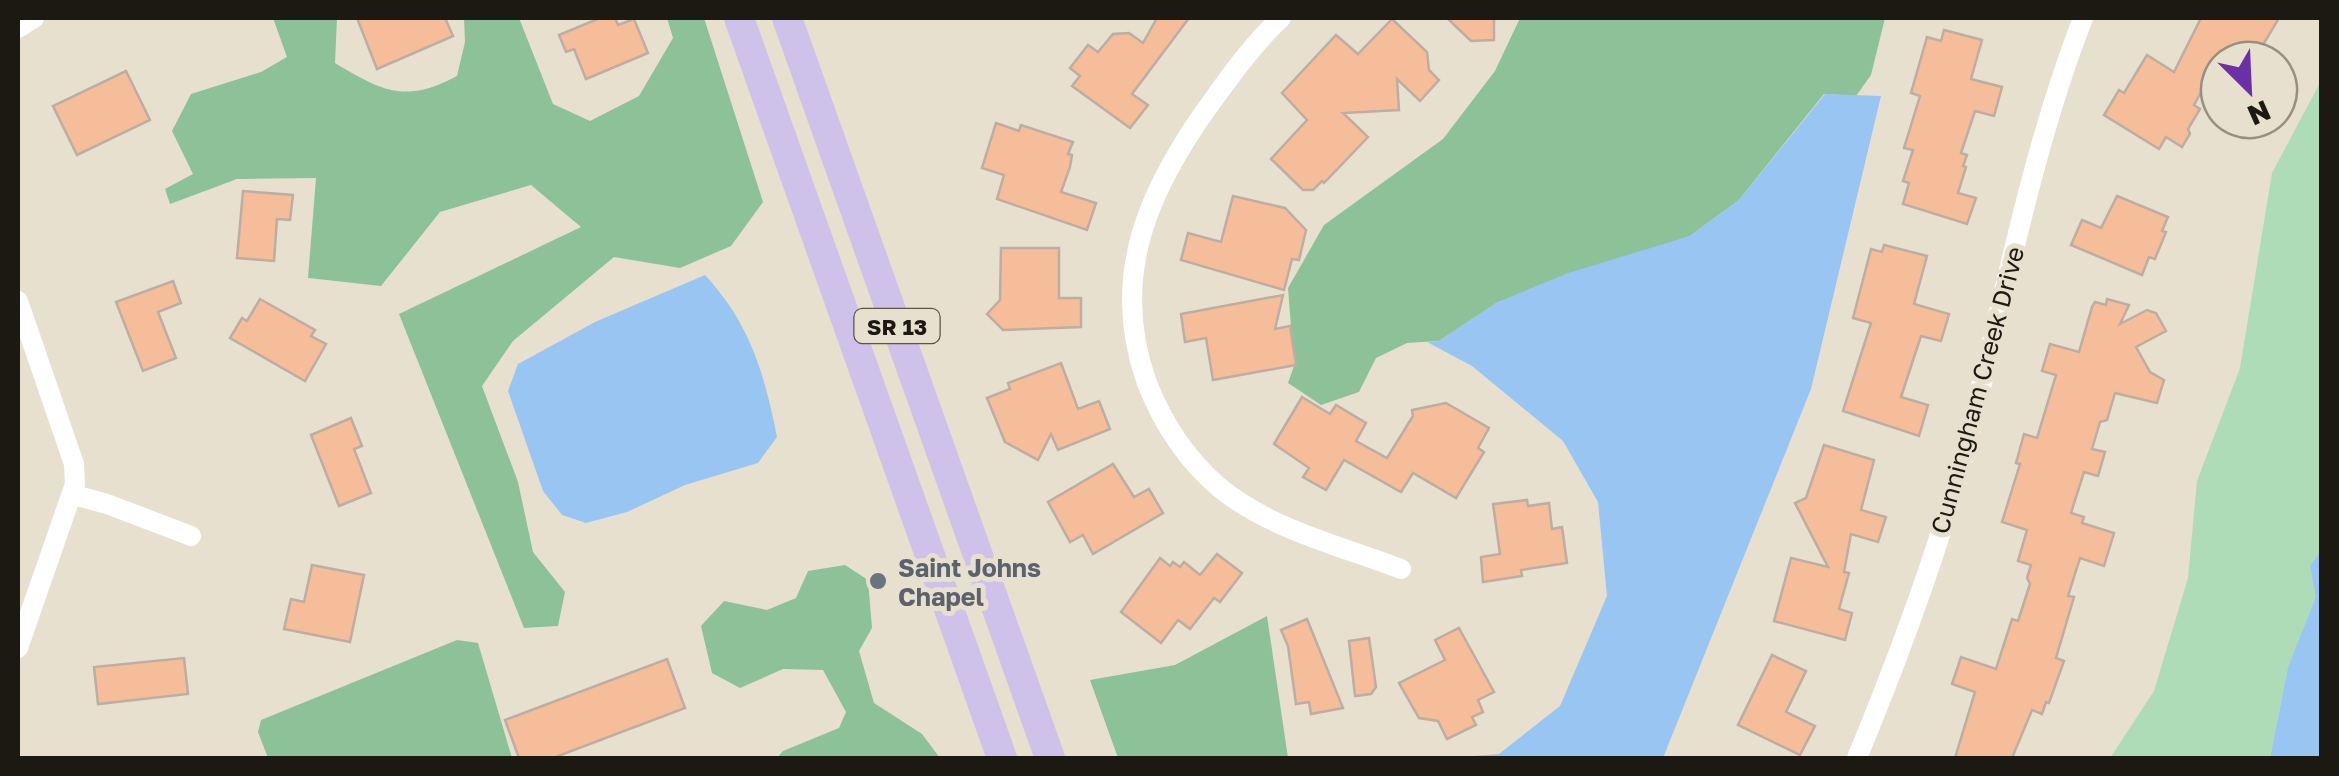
<svg xmlns="http://www.w3.org/2000/svg" width="2339" height="776" viewBox="0 0 2339 776" font-family="'Golos Text',sans-serif">
<style>
.green{fill:#addcb6}
.forest{fill:#8dc198}
.water{fill:#99c5f3}
.building{fill:#f6bd9a;stroke:#beada2;stroke-width:2.5}
.lines{fill:none;stroke-linecap:round;stroke-linejoin:round}
.street{stroke:#fff;stroke-width:20}
.primary{stroke:#cec2ea;stroke-width:30}
.worship-dot{fill:#6b7280;stroke:#e7e0ce;stroke-width:4}
.labels{text-anchor:middle;dominant-baseline:central;stroke-width:10;stroke-linejoin:round;paint-order:stroke}
.shield{fill:#e7e0ce;stroke:#59554b;stroke-width:2.5}
.shield-label{font-size:22px;font-weight:bold;fill:#1c1913}
.street-label{font-size:25px;fill:#1c1913;stroke:#e7e0ce}
.worship-label{font-size:25px;font-weight:bold;fill:#5b616d;stroke:#e7e0ce;text-anchor:start}
</style>
<rect width="100%" height="100%" fill="#e7e0ce"/>
<polygon class="green" points="2321,81 2321,551 2310,566 2317,597 2288,667 2270,758 2110,758 2154,691 2188,578 2197,481 2240,368 2272,173"/>
<g class="forest">
<path d="M273 18H337L335 63C382 91 405 104 457 76L465 42 464 18H519L553 104 590 121 639 96 673 38 667 18H704L763 202 731 246 680 268 614 257 513 341 482 386 518 482 533 552 565 592 558 626 524 628 399 314 581 227 531 185 440 212 381 286 308 278 316 178 237 179 170 204 165 189 193 174 172 131 191 94 261 72 287 57Z"/>
<polygon points="1520,18 1885,18 1871,75 1856,96 1824,94 1739,200 1690,236 1498,302 1439,341 1407,343 1376,358 1359,392 1321,405 1288,383 1294,366 1288,288 1324,225 1443,139 1495,71"/>
<polygon points="845,565 868,580 872,628 859,651 874,703 922,734 940,758 777,758 783,751 839,728 846,712 823,670 783,669 740,688 712,673 701,626 724,601 767,610 796,598 808,571"/>
<polygon points="1267,616 1288,758 1118,758 1090,680 1175,665"/>
<polygon points="457,640 478,643 512,758 268,758 258,732 261,720"/>
</g>
<g class="water">
<polygon points="1825,94 1881,96 1811,389 1663,758 1448,758 1499,754 1560,706 1607,596 1598,502 1563,441 1472,366 1427,342 1439,341 1498,302 1568,273 1690,236 1739,200"/>
<path d="M705 275C751 325 764 373 777 437L758 463 685 485 627 512 586 523 562 515 543 491 508 391 518 364 595 322Z"/>
<polygon points="2321,551 2321,758 2270,758 2288,667 2316,597 2310,566"/>
</g>
<g class="building">
<polygon points="357,18 445,18 453,36 377,69"/>
<polygon points="600,18 615,18 618,25 634,19 648,53 586,79 574,49 566,52 559,35"/>
<polygon points="1157,18 1189,18 1132,94 1148,105 1130,128 1072,86 1080,76 1070,68 1088,45 1098,52 1113,34 1129,33 1143,43"/>
<polygon points="1447,18 1494,18 1494,40 1471,41"/>
<polygon points="2201,18 2279,18 2254,60 2219,60 2194,105 2200,109 2188,129 2190,134 2182,147 2166,137 2159,149 2104,115 2119,90 2124,93 2147,55 2174,72"/>
<polygon points="1392,19 1427,52 1429,70 1439,80 1420,101 1397,79 1399,110 1343,113 1368,137 1324,183 1322,181 1313,190 1303,190 1271,159 1307,120 1282,93 1336,35 1358,54"/>
<polygon points="1944,30 1982,40 1971,79 2002,87 1994,116 1975,111 1961,153 1967,155 1963,166 1966,167 1958,193 1976,198 1967,224 1903,204 1909,183 1903,181 1913,150 1904,148 1920,96 1911,93 1927,37 1941,41"/>
<polygon points="126,71 150,120 77,155 53,106"/>
<polygon points="996,123 1019,131 1021,125 1073,142 1068,154 1072,155 1070,167 1061,192 1096,203 1087,230 997,199 1004,175 982,168"/>
<polygon points="243,191 293,195 290,220 277,219 274,261 237,258"/>
<polygon points="1233,196 1285,208 1306,230 1299,260 1292,259 1284,290 1181,260 1188,233 1221,242"/>
<polygon points="2117,196 2168,217 2162,231 2166,232 2155,259 2149,257 2142,275 2071,245 2082,220 2101,228"/>
<polygon points="1884,245 1927,256 1914,304 1949,314 1941,341 1921,336 1901,397 1928,405 1919,436 1843,411 1871,323 1853,318 1871,249 1882,252"/>
<polygon points="1001,248 1059,248 1059,298 1081,298 1081,327 1003,330 987,314 1000,300"/>
<polygon points="173,281 181,303 158,312 176,358 143,371 116,302"/>
<polygon points="1283,295 1275,329 1290,326 1296,365 1213,380 1206,338 1185,342 1181,314"/>
<polygon points="260,299 315,330 311,336 326,344 305,381 230,338 242,318 247,321"/>
<polygon points="2107,299 2129,305 2120,324 2147,310 2156,313 2166,331 2136,347 2150,372 2164,380 2157,403 2115,393 2107,420 2100,422 2092,449 2105,452 2098,476 2084,472 2071,513 2084,517 2082,523 2114,533 2104,566 2080,558 2068,596 2074,597 2056,658 2064,661 2049,703 2046,702 2042,714 2032,710 2012,758 1955,758 1975,692 1952,684 1961,657 1996,669 2012,619 2018,621 2030,584 2027,578 2031,565 2018,561 2027,530 2002,522 2020,464 2016,463 2024,434 2037,438 2056,375 2042,371 2050,344 2079,352 2092,307 2095,302 2106,305"/>
<polygon points="1061,363 1078,409 1099,401 1110,429 1058,450 1051,434 1038,460 1005,442 987,398 1010,389 1008,383"/>
<polygon points="1302,397 1330,414 1336,405 1366,423 1356,441 1387,458 1413,416 1412,410 1446,403 1489,428 1478,448 1484,452 1456,498 1413,473 1401,492 1344,460 1326,490 1303,477 1309,468 1274,444"/>
<polygon points="351,418 362,446 354,449 371,493 339,506 311,435"/>
<polygon points="1824,445 1874,460 1861,510 1886,517 1878,542 1851,534 1844,572 1849,573 1839,609 1852,613 1845,640 1774,621 1791,558 1828,567 1795,503 1806,498"/>
<polygon points="1113,464 1134,497 1149,489 1163,513 1093,554 1083,535 1070,542 1048,502"/>
<polygon points="1527,500 1528,506 1549,503 1552,529 1562,527 1567,563 1521,570 1522,576 1483,582 1481,557 1500,554 1493,504"/>
<polygon points="1217,554 1242,573 1220,602 1214,598 1190,629 1178,620 1161,643 1121,612 1160,558 1170,566 1173,562 1180,567 1184,562 1200,575"/>
<polygon points="312,565 364,575 350,642 284,629 291,599 304,602"/>
<polygon points="1307,619 1343,708 1311,714 1309,702 1296,704 1288,646 1281,630"/>
<polygon points="1459,628 1494,692 1478,700 1483,712 1472,717 1476,725 1447,739 1438,721 1419,718 1399,683 1445,660 1435,640"/>
<polygon points="1369,638 1376,687 1371,694 1355,696 1349,641"/>
<polygon points="1772,655 1806,671 1786,712 1815,726 1800,755 1738,725"/>
<polygon points="184,658 188,694 98,704 94,667"/>
<polygon points="667,659 685,708 553,758 519,758 505,720"/>
</g>
<g class="lines">
<g class="street">
<path d="M1281 18C1255 42 1234 71 1213 100 1150 186 1108 275 1147 383 1163 424 1187 460 1220 488 1270 529 1341 546 1401 569"/>
<polyline points="18,28 34,18"/>
<polyline points="18,301 74,464 75,484 18,648"/>
<polyline points="74,495 107,504 191,536"/>
<path d="M1857 758C1900 654 1941 545 1969 435 2005 296 2031 152 2083 18"/>
</g>
<g class="primary">
<polyline points="739,18 1002,758"/>
<polyline points="787,18 1050,758"/>
</g>
</g>
<circle class="worship-dot" cx="878" cy="581" r="10"/>
<g class="labels">
<rect class="shield" x="854.5" y="309" width="85" height="34" rx="8"/>
<g class="shield-label">
<text x="897" y="326">SR 13</text>
</g>
<g class="street-label">
<text transform="translate(1977 390) rotate(-75)">Cunningham Creek Drive</text>
</g>
<g class="worship-label">
<text x="898" y="567">Saint Johns<tspan x="898" dy="29">Chapel</tspan></text>
</g>
</g>
<rect width="2339" height="776" fill="none" stroke="#1c1913" stroke-width="40"/>
<g transform="translate(2249 90) rotate(156)"><circle r="48" fill="#e7e0ce" stroke="#969083" stroke-width="2.5"/>
<path d="M0-8L18 38L0 25L-18 38Z" fill="#6c30a6"/>
<text y="-15" font-size="28" font-weight="bold" text-anchor="middle" fill="#1c1913">N</text>
</g>
</svg>
